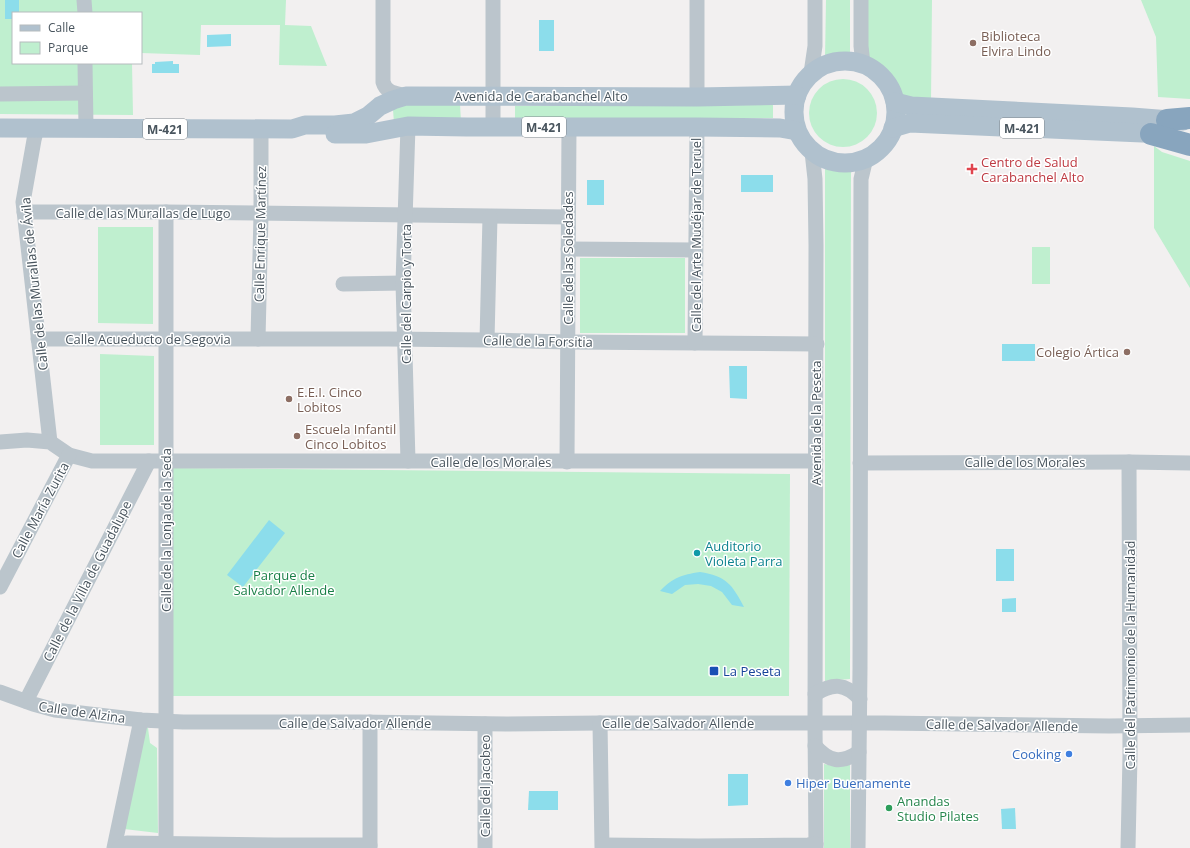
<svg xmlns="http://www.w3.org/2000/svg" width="1190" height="848" viewBox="0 0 1190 848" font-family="'Open Sans',sans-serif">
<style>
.green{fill:#bfefcf}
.water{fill:#8cddeb}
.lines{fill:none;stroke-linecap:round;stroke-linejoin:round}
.minor{stroke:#bbc5cc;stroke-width:15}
.major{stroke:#b0c1ce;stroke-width:19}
.highway{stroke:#88a5be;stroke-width:22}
.education-dot{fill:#8d6e63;stroke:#fff;stroke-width:1.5}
.health-dot{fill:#e0444e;stroke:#fff;stroke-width:1.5}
.culture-dot{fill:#0f9aa8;stroke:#fff;stroke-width:1.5}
.transit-dot{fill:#1a4fb4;stroke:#fff;stroke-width:1.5}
.shop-dot{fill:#3f7fe0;stroke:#fff;stroke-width:1.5}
.leisure-dot{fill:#2e9e5b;stroke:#fff;stroke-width:1.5}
.labels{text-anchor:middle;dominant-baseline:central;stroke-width:3;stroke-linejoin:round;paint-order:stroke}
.shield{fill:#fff;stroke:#7f878e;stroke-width:1}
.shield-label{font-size:12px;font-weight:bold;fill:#48545d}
.education-label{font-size:13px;fill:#785e54;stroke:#fff;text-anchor:start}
.street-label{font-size:13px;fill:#48545d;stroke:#fff}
.health-label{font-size:13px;fill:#be3a42;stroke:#fff;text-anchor:start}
.culture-label{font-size:13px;fill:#0d838f;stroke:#fff;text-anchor:start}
.park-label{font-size:13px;fill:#187f46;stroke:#fff}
.transit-label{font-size:13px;fill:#164399;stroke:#fff;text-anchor:start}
.shop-label{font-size:13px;fill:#366cbe;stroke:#fff;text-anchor:end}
.leisure-label{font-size:13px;fill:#27864d;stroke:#fff;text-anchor:start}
</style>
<rect width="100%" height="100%" fill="#f2f0f0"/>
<g class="green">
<polygon points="0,0 286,0 285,25 311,26 327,66 279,65 280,25 201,25 200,55 141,53 141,13 13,13 13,63 132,63 133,115 0,114"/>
<polygon points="826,0 850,0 850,57 825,58"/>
<path d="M861 0H932L931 102H895C887 81 882 75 863 64Z"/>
<polygon points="1141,0 1190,0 1190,99 1158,97 1156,37"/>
<circle cx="843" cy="113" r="34"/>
<polygon points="460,104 461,122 394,124 393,109 400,105"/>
<polygon points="773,105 773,118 515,119 515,106"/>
<polygon points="1154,146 1162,152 1190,161 1190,288 1154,228"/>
<polygon points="825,166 851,167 850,679 825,681"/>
<polygon points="98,227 153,227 153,324 98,323"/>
<rect x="1032" y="247" width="18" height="37"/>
<rect x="580" y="258" width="105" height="75"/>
<polygon points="100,354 154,356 154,445 100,445"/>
<polygon points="172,468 790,474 789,696 170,696"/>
<polygon points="143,727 148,728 150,743 157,748 158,833 124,829"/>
<polygon points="824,764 838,767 850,764 850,848 824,848"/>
</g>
<g class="water">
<polygon points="5,0 19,0 19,13 13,13 13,19 5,19"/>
<rect x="539" y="20" width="15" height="31"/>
<polygon points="231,34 231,46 207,47 207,35"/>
<polygon points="173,61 173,64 179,64 179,73 152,73 152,64 155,64 155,62"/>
<rect x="741" y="175" width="32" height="17"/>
<rect x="587" y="180" width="17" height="25"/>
<rect x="1002" y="344" width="33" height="17"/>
<polygon points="729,366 747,366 747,399 730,398"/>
<polygon points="269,520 285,533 243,587 227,575"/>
<rect x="996" y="549" width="18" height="32"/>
<path d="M700 572C726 576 732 584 744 607L732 605 722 592 711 586 698 584 685 585 672 594 660 591C674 577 681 575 700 572Z"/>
<polygon points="1016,598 1016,612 1002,612 1002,599"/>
<polygon points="728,774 748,774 748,805 728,806"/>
<polygon points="529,791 558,791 558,810 528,810"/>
<polygon points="1015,808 1016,829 1002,829 1001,809"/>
</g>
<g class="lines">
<g class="minor">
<polyline points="84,0 85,13"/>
<path d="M383 0V82C386 93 396 93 406 96"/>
<polyline points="861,0 861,46 863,64"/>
<polyline points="85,63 86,128"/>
<polyline points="811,73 815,46 815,0"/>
<polyline points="0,94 85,93"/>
<polyline points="697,97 697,0"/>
<polyline points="493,127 493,0"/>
<polyline points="37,128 34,140 23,202 50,442"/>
<polyline points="812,152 815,179 816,245 815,724 816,848"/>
<polyline points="24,212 166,212 568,217"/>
<polyline points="568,249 695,250"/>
<polyline points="343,284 403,283"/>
<polyline points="38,339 388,339 487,340 567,342 817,344"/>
<polyline points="258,339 261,214 261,129"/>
<polyline points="487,340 490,217"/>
<polyline points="695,343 697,127"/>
<polyline points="0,442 27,440 50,442 69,455 92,461 816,461"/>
<polyline points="408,461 403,283 408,126"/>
<polyline points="567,462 569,126"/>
<polyline points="860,463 1129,462 1190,463"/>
<polyline points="0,587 69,455"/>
<polyline points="0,692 33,704 55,710 141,720 183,722 360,722 506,724 600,723 884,723 1109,726 1190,725"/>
<path d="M815 694C833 683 845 683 860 699"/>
<polyline points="26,701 149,461"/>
<polyline points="370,722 370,848"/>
<polyline points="600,723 602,848"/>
<path d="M815 746C829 762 841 764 859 752"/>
<polyline points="603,845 698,846 808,845 816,844"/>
<polyline points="114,848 141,720"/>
<polyline points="119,848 127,843 274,845 370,845"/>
<polyline points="166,848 166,212"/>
<polyline points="485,848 485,724"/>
<polyline points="858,848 860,668 861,179 866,158"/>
<polyline points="1128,848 1130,756 1129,462"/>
</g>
<g class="major">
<circle cx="845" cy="112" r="51"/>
<polyline points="895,102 911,106 1132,117 1183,121"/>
<polyline points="0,128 292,129 305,125 335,125 354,123 368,116 380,106 393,100 406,96 697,97 797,95"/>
<polyline points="893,128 910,123 1165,134"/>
<polyline points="335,134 366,134 408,126 467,127 697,127 780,128 797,131"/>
</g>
<g class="highway">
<polyline points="1167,120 1190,118"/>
<polyline points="1151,134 1190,145"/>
</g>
</g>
<g class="education-dot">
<circle cx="973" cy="43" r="4"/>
<circle cx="1127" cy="352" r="4"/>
<circle cx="289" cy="399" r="4"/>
<circle cx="297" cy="436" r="4"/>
</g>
<path class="health-dot" d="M970 163h4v4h4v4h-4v4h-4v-4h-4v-4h4z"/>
<circle class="culture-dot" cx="697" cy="553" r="4"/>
<rect class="transit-dot" x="709" y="666" width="10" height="10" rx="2"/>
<g class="shop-dot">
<circle cx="1069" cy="754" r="4"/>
<circle cx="788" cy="783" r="4"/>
</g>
<circle class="leisure-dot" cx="889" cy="808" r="4"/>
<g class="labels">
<g class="shield">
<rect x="522" y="117" width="44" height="20" rx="3"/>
<rect x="1000" y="118" width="44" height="20" rx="3"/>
<rect x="143" y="119" width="44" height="20" rx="3"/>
</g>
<g class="shield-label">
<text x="544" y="127">M-421</text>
<text x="1022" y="128">M-421</text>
<text x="165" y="129">M-421</text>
</g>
<g class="education-label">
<text x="981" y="36">Biblioteca<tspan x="981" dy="15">Elvira Lindo</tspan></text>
<text x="1119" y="352" text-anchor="end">Colegio Ártica</text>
<text x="297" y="392">E.E.I. Cinco<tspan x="297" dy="15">Lobitos</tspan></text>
<text x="305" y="429">Escuela Infantil<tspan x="305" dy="15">Cinco Lobitos</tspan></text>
</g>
<g class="street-label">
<text x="541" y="96">Avenida de Carabanchel Alto</text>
<text x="143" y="213">Calle de las Murallas de Lugo</text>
<text transform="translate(260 234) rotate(-89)">Calle Enrique Martínez</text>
<text transform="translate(696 235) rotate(-90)">Calle del Arte Mudéjar de Teruel</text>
<text transform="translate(568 258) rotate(-90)">Calle de las Soledades</text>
<text transform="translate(34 284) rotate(-96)">Calle de las Murallas de Ávila</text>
<text transform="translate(406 294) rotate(-90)">Calle del Carpio y Torta</text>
<text x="148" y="339">Calle Acueducto de Segovia</text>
<text transform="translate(538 341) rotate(1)">Calle de la Forsitia</text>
<text transform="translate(816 423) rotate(-90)">Avenida de la Peseta</text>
<text x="491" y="462">Calle de los Morales</text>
<text x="1025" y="462">Calle de los Morales</text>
<text transform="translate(40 510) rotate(-62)">Calle María Zurita</text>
<text transform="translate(166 530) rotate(-90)">Calle de la Lonja de la Seda</text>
<text transform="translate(87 581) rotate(-63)">Calle de la Villa de Guadalupe</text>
<text transform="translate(1130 655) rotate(-90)">Calle del Patrimonio de la Humanidad</text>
<text transform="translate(82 712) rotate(8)">Calle de Alzina</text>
<text x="355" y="723">Calle de Salvador Allende</text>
<text x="678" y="723">Calle de Salvador Allende</text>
<text transform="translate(1002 725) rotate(1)">Calle de Salvador Allende</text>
<text transform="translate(485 786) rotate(-90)">Calle del Jacobeo</text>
</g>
<g class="health-label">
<text x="981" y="162">Centro de Salud<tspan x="981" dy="15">Carabanchel Alto</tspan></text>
</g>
<g class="culture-label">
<text x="705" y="546">Auditorio<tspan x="705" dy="15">Violeta Parra</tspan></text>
</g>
<g class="park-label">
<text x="284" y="575">Parque de<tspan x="284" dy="15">Salvador Allende</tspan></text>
</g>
<g class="transit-label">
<text x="723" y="671">La Peseta</text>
</g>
<g class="shop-label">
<text x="1061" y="754">Cooking</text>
<text x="796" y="783" text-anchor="start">Hiper Buenamente</text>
</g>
<g class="leisure-label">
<text x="897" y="801">Anandas<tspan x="897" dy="15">Studio Pilates</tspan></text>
</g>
</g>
<rect x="12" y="12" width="130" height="52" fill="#ffffff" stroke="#b6bbbe"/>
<rect x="20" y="25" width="20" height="6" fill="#b0c1ce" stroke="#b6bbbe"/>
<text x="48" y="32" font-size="12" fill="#48545d">Calle</text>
<rect x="20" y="42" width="20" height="12" fill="#bfefcf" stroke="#b6bbbe"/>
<text x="48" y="52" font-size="12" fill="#48545d">Parque</text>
</svg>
